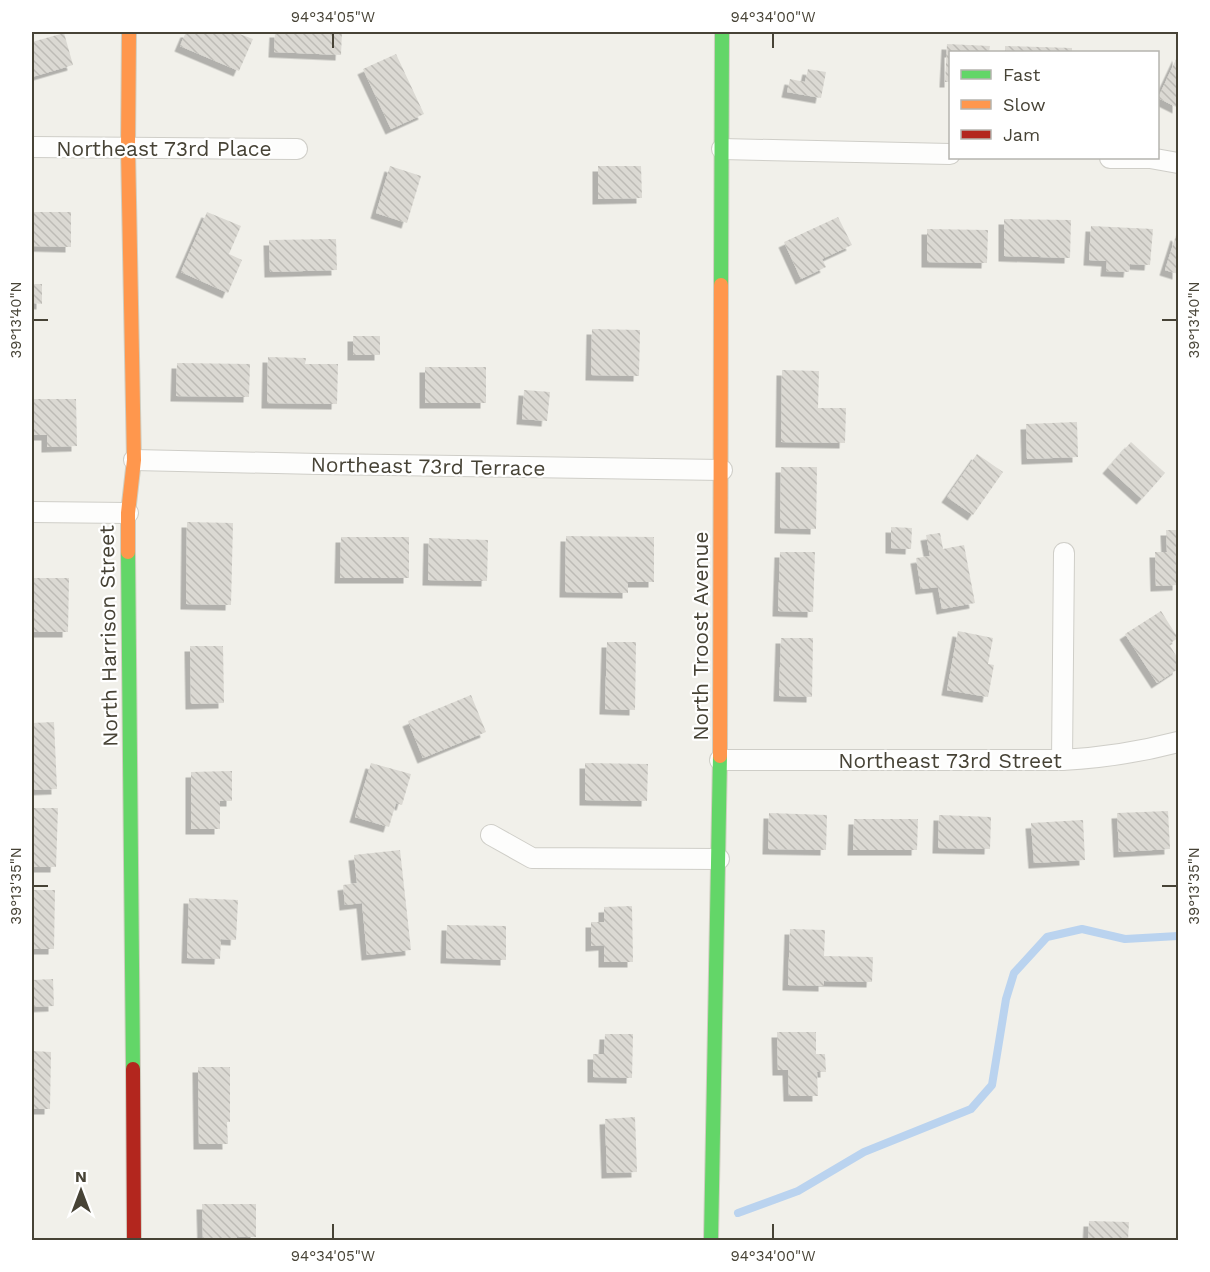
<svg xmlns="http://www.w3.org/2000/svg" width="1210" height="1272" viewBox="0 0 1210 1272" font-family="'Work Sans',sans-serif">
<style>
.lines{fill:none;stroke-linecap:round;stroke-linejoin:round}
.stream{stroke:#bad3ef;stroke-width:8}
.building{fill:url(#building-back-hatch);filter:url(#shadow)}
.street-casing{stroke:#cfcec8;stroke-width:22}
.fast-casing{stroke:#d0cec1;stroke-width:16}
.slow-casing{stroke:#d0cec1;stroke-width:16}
.jam-casing{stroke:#d0cec1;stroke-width:16}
.street{stroke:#fdfdfc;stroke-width:20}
.fast{stroke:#63d668;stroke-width:14}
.slow{stroke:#ff974d;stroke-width:14}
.jam{stroke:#b3261e;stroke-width:14}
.ticks{fill:none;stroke:#474336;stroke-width:2}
.labels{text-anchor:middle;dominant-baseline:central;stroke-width:4.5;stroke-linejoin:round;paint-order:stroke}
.street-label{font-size:21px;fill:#474336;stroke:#fff}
.neatline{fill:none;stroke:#474336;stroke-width:2}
.ticks-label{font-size:15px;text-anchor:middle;fill:#474336}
</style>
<defs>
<pattern id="building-back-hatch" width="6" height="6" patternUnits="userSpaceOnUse" patternTransform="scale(1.5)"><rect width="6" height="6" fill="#dbd9d3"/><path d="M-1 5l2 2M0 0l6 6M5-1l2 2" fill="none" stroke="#bdbbb6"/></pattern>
<filter id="shadow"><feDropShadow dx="-5.5" dy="5.5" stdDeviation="0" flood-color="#0004"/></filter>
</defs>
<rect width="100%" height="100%" fill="#f1f0ea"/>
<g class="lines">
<polyline class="stream" points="738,1213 798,1191 864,1152 971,1109 992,1085 1006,999 1014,973 1047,937 1082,929 1125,939 1178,936"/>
</g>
<g class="building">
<polygon points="186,32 234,32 253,39 239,71 180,46"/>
<polygon points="275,32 342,32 341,55 274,52"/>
<polygon points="64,33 73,65 32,77 32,42"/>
<polygon points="947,44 990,46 989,52 950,52 950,82 945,82"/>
<polygon points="1005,46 1072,48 1072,52 1005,52"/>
<polygon points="396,54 424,114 391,129 363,69"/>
<polygon points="1178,55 1178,108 1158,98"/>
<polygon points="808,69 826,72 821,98 787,92 790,79 805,82"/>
<polygon points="390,166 421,176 407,223 376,213"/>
<polygon points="598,166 641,166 642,198 598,199"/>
<polygon points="32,212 71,212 71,247 32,246"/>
<polygon points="207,212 241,226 229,254 242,260 228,293 181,272"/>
<polygon points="838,217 852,245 822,259 826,267 801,279 784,242"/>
<polygon points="1004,219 1071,220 1070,258 1004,256"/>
<polygon points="1091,226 1153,229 1150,265 1130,264 1129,272 1106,271 1107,261 1089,260"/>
<polygon points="927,229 988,230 987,263 927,262"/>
<polygon points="1176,235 1178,236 1178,274 1165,270"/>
<polygon points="336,239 337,270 270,272 269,240"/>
<polygon points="32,284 42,284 42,304 32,303"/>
<polygon points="592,329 640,330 639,376 591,375"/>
<rect x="353" y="336" width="27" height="19"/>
<polygon points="268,357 306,358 305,364 338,364 337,404 267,403"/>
<polygon points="177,363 250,364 249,397 176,396"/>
<rect x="425" y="367" width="61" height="36"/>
<polygon points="782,370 819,371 818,408 846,408 845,443 781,442"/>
<polygon points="524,390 550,392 547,421 522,419"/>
<polygon points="32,399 76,399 77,446 47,447 47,435 32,435"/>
<polygon points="1077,422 1078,457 1027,459 1026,424"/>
<polygon points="1131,442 1165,473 1142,499 1108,468"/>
<polygon points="977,454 1003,472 973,515 947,497"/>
<polygon points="781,467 817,467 816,529 780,528"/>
<polygon points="187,522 233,523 231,605 186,604"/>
<polygon points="891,527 912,528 911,549 891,548"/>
<polygon points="1166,530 1178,530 1178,585 1156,586 1155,552 1167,552"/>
<polygon points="940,533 943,549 964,545 975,603 942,609 938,587 921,589 916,558 930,556 926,535"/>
<polygon points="566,536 654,537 654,582 628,582 628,593 565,592"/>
<polygon points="341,537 409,537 409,578 340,578"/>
<polygon points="429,538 488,540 487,581 428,580"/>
<polygon points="780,552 815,552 813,612 778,611"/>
<polygon points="32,578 69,578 68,632 32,632"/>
<polygon points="1161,611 1178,638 1169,644 1178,659 1178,669 1157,683 1125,634"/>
<polygon points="958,631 993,638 988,664 994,665 988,697 947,690"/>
<polygon points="781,638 813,638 812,697 779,696"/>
<polygon points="607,642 636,642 635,710 605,709"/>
<polygon points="190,646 223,646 224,703 191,704"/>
<polygon points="471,695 486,732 423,758 408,721"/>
<polygon points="54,722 57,789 32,790 32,723"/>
<polygon points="371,763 411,774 402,805 396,803 389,827 355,817"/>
<polygon points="585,763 648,764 647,801 585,800"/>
<polygon points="232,771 232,801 220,801 220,829 191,829 191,772"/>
<polygon points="32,808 58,808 56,867 32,867"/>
<polygon points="1168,811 1170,849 1119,852 1117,813"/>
<polygon points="769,813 827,815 826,850 768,849"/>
<polygon points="939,815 991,817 990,849 938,848"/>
<polygon points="854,819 918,819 917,850 853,850"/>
<polygon points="1083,820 1085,860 1034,863 1031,823"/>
<polygon points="400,850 411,950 367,955 362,903 345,905 343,885 357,883 354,855"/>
<polygon points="32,890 55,890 54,949 32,949"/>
<polygon points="189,898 238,900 236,940 221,939 220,959 187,958"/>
<polygon points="632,906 633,962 604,962 604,945 591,946 591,922 604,922 604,907"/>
<polygon points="447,925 506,926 506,960 446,958"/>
<polygon points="790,929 825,930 824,956 873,957 872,982 824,981 824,986 788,985"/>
<polygon points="53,979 54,1006 32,1007 32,980"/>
<polygon points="777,1032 816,1032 816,1054 825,1054 826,1072 817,1072 818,1096 789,1096 788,1070 778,1070"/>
<polygon points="605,1034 633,1034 632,1078 593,1077 593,1054 604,1054"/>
<polygon points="32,1051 51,1052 50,1109 32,1109"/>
<polygon points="198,1067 230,1067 230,1122 227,1122 228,1144 199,1144"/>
<polygon points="635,1117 637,1172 607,1173 605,1119"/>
<polygon points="202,1204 256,1204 256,1237 237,1237 237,1240 203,1240"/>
<polygon points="1089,1221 1129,1222 1128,1240 1088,1240"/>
</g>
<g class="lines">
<defs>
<g id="street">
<polyline points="32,147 297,149"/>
<polyline points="722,149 950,154"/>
<polyline points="1110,158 1150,158 1178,163"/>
<polyline points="134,460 319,464 722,470"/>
<polyline points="32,512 128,513"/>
<path d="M720 760H1062C1102 758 1140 752 1178 742"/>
<polyline points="1062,760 1064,553"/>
<polyline points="491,835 532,858 719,859"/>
</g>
<g id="fast">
<polyline points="721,285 722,32"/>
<polyline points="128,552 133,1069"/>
<polyline points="711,1240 720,756"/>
</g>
<g id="slow">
<polyline points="128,552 128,513 134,460 128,148 129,32"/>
<polyline points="720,756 721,285"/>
</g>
<polyline id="jam" points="133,1069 134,1240"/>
</defs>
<use href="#street" class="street-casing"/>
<use href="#fast" class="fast-casing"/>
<use href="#slow" class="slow-casing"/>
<use href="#jam" class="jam-casing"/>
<use href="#street" class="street"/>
<use href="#fast" class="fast"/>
<use href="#slow" class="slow"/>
<use href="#jam" class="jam"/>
</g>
<path class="ticks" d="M333 33V48M773 33V48M33 320H48M1162 320H1177M33 886H48M1162 886H1177M333 1224V1239M773 1224V1239"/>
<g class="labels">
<g class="street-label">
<text x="164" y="148">Northeast 73rd Place</text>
<text transform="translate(428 466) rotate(1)">Northeast 73rd Terrace</text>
<text transform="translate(108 636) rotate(-91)">North Harrison Street</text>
<text transform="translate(700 636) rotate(-90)">North Troost Avenue</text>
<text x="950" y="760">Northeast 73rd Street</text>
</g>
</g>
<rect width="1210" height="1272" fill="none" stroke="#ffffff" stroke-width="66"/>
<rect x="949" y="51" width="210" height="108" fill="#ffffff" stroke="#b5b4af" stroke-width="1.5"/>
<rect x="961" y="70" width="30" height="9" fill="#63d668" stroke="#b5b4af" stroke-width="1.5"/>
<text x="1003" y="81" font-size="18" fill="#474336">Fast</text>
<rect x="961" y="100" width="30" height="9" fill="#ff974d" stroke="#b5b4af" stroke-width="1.5"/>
<text x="1003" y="111" font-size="18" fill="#474336">Slow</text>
<rect x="961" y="130" width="30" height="9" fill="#b3261e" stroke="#b5b4af" stroke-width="1.5"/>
<text x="1003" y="141" font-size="18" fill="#474336">Jam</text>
<g transform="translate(81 1191)" stroke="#ffffff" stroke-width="4.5" paint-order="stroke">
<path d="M0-4.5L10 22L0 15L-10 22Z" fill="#474336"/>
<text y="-9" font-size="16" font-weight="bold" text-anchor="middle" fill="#474336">N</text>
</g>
<rect x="33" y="33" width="1144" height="1206" class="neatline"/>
<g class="ticks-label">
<text x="333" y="22">94°34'05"W</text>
<text x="773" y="22">94°34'00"W</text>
<text transform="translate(16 320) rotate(-90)" y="5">39°13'40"N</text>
<text transform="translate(1194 320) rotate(-90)" y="5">39°13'40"N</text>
<text transform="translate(16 886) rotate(-90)" y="5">39°13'35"N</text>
<text transform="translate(1194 886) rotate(-90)" y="5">39°13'35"N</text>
<text x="333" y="1261">94°34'05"W</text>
<text x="773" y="1261">94°34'00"W</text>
</g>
</svg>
